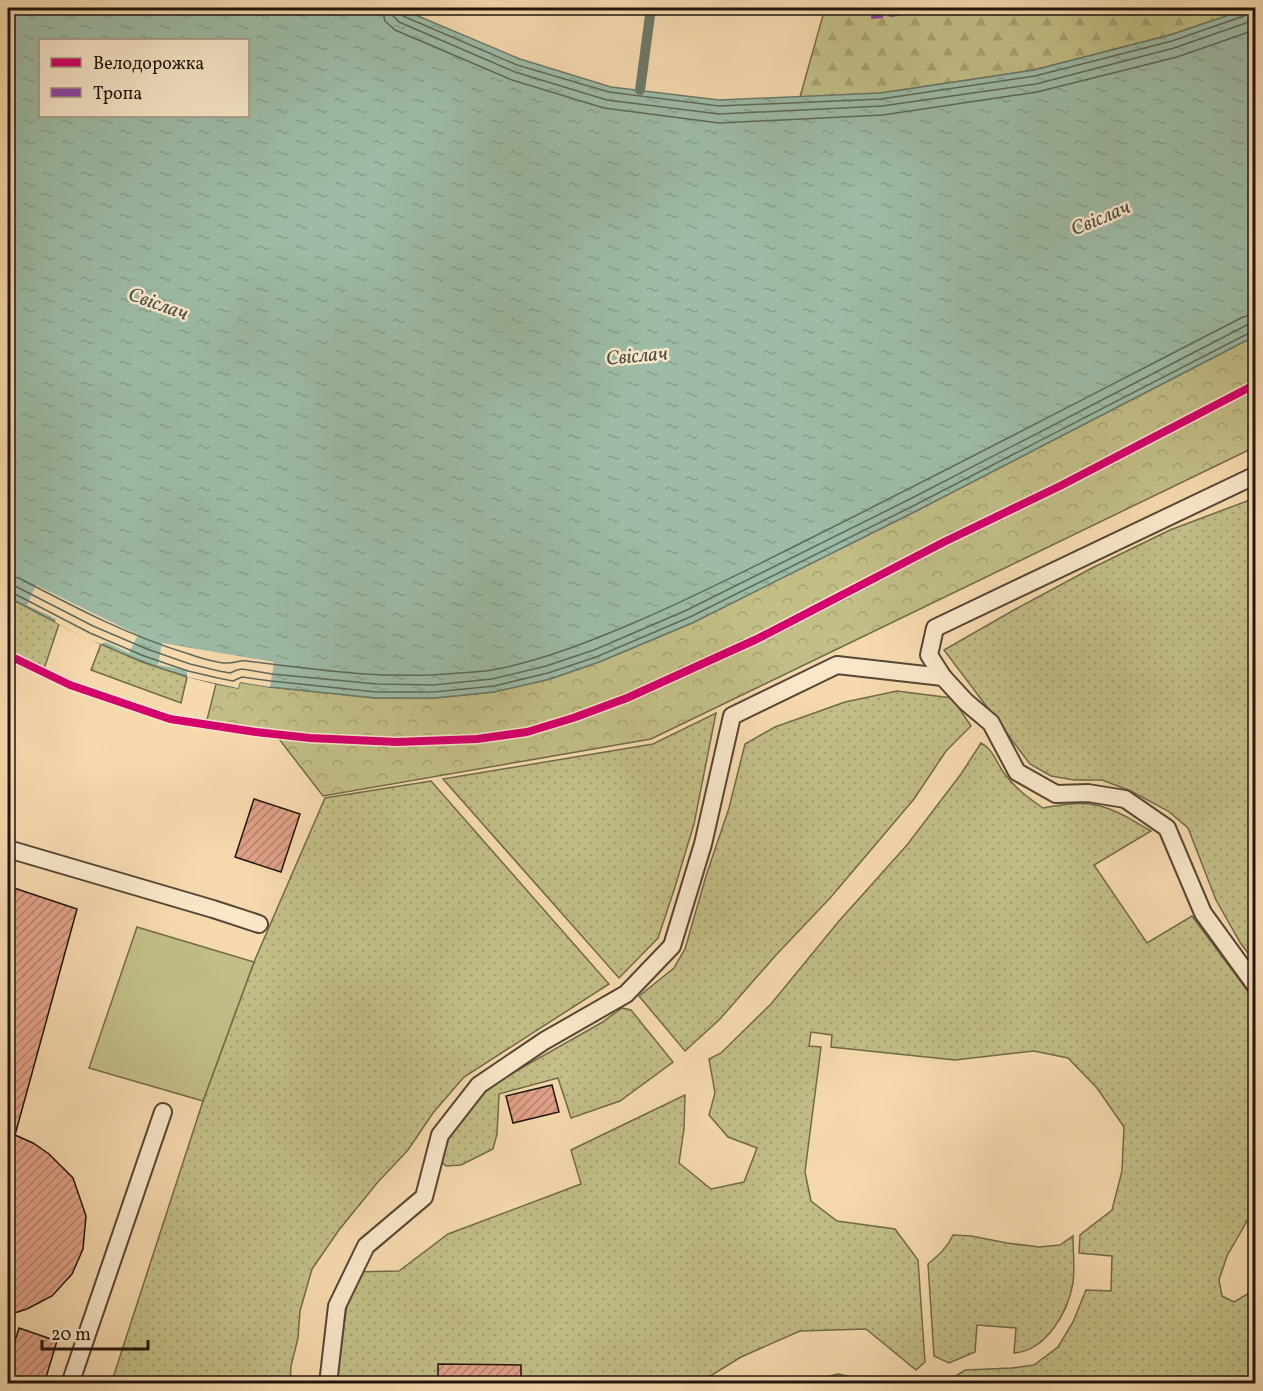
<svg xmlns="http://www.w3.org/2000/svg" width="1263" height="1391" viewBox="0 0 1263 1391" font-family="Vollkorn,serif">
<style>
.grass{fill:url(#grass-dots);stroke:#716a4a;stroke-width:1.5}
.forest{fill:url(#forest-firs);stroke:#716a4a;stroke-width:1.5}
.park{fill:url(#park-crowns);stroke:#716a4a;stroke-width:1.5}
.pitch{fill:#c2be86;stroke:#716a4a;stroke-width:1.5}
.water{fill:url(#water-ripples);stroke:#6b7969;stroke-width:1.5;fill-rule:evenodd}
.pier{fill:#f6daae}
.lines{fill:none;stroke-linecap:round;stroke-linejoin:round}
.shore{stroke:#5e685a;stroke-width:1.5}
.stream{stroke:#6b7969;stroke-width:10}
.building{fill:url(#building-hatch);stroke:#20150d;stroke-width:1.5}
.lane-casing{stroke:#564635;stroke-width:20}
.lane{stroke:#f9e7ca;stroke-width:16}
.quiet{stroke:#8e44ad;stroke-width:6;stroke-dasharray:12 6;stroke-linecap:butt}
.cycleway-casing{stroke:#f9e7ca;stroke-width:11}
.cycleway{stroke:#d6006c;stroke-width:8}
.labels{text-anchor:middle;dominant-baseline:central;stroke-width:5;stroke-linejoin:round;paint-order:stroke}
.water-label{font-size:20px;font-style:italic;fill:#4c4f43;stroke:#f9e7ca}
</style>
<defs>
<pattern id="grass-dots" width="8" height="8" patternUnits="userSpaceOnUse" patternTransform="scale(1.5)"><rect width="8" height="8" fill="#c2be86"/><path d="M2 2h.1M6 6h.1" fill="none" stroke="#a6a272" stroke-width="1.8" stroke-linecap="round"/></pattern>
<pattern id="forest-firs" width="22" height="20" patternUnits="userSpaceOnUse" patternTransform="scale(1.5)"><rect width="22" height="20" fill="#c2be86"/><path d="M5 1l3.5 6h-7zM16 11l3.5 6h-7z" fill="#a6a272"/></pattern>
<pattern id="park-crowns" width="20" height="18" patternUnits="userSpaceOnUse" patternTransform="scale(1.5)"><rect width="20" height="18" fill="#c2be86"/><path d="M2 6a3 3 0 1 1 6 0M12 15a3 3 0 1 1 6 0" fill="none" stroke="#a6a272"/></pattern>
<pattern id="water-ripples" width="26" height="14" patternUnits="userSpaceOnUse" patternTransform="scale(1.5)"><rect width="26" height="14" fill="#9dbba6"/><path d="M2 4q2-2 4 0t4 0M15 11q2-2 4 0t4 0" fill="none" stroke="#87a08e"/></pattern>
<pattern id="building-hatch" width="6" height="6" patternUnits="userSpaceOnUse" patternTransform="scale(1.5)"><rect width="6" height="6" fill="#e1a289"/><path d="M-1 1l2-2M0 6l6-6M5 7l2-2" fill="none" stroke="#b6836e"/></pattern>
</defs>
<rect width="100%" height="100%" fill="#f6daae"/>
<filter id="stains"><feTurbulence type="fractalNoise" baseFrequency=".00333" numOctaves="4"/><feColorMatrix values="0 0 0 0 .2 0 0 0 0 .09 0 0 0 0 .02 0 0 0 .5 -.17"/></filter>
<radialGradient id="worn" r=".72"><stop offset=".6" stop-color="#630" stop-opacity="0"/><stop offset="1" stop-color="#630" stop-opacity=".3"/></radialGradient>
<g class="grass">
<polygon points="1255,498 1255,962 1241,944 1216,900 1188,828 1168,811 1131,791 1102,780 1074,780 1051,776 1030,764 944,650 1014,610 1092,568 1170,530"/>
<polygon points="8,597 59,624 43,672 8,655"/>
<polygon points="101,644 142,662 187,677 181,703 91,670"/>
<polygon points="897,691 952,698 971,726 946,751 914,799 831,897 776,955 720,1019 685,1051 639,996 674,968 685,949 706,876 729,808 745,744 775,727 845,702"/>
<polygon points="716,713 694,824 675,887 658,938 619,978 443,779 653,744"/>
<path d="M981 743C993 749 996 762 1004 773 1015 788 1027 797 1043 808 1058 805 1075 802 1090 804 1113 807 1132 820 1151 831L1094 865 1147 943 1192 916 1255 1001V1207L1227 1256 1219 1280 1222 1296 1234 1302 1251 1292 1255 1293V1383H1210L1180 1376 1135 1378 1112 1384 947 1383 948 1381 965 1370 1012 1368 1034 1365 1058 1347 1073 1322 1086 1290 1111 1291 1112 1256 1079 1253 1080 1235 1112 1210 1122 1171 1124 1127 1097 1088 1068 1058 1034 1051 955 1060 831 1047 832 1035 811 1032 809 1046 821 1047 805 1172 811 1201 837 1221 895 1229 918 1260 925 1362 916 1370 866 1329 800 1331 741 1357 699 1383 335 1384 352 1272 399 1271 448 1234 581 1184 571 1150 685 1095 684 1129 679 1163 711 1189 744 1182 757 1148 728 1137 709 1115 715 1093 709 1059 721 1053 771 1004 839 921 907 845 961 774Z"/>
<polygon points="431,781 609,984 464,1077 433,1113 408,1150 377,1183 339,1230 312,1269 300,1311 298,1338 291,1366 290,1383 111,1384 203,1101 254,962 325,798"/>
<polygon points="622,1008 631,1010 673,1062 620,1101 571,1118 558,1078 499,1094 497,1134 493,1149 461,1165 446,1166 442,1162 444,1148 452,1128 475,1098 502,1079 601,1023"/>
<path d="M953 1235 971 1236 1007 1243 1039 1247 1060 1245 1073 1236C1073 1251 1075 1268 1073 1283 1068 1312 1046 1351 1014 1353L1016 1328 977 1325 975 1352 949 1363 934 1356 928 1264C939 1255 947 1248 953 1235Z"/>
<polygon points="838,1374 877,1383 804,1383"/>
</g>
<polygon class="forest" points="825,8 1250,8 1170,35 1034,70 881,93 800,97"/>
<polygon class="park" points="1255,336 1255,447 651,739 323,796 276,735 206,724 216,684 238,688 240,682 270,687 376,698 434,698 494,692 550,679 599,662 692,623 918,510"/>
<polygon class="pitch" points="137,927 254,962 203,1101 89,1068"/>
<path class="water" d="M8 8H399L520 59 611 87 719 100 881 93 1034 70 1170 35 1250 8H1255V336L918 510 692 623 599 662 550 679 494 692 434 698H376L270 687 240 682 238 688C155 674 81 636 8 597ZM40 40H248V116H40Z"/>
<g class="pier">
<polygon points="36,585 138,635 129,653 106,642 101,644 87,639 55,622 56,619 27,605"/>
<polygon points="162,643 274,662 270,687 240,682 238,688 187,677 187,670 158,665"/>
</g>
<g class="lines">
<g class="shore">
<polyline points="382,8 385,21 395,30 512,80 604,108 719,123 883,115 1037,92 1177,57 1249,32 1256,28"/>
<polyline points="391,8 393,16 399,22 515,72 607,100 719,114 882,106 1036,84 1174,48 1246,23 1252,19 1256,12"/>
<polyline points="399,8 399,12 403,16 517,65 609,92 719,106 881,99 1035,76 1172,41 1244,16 1247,13 1248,8"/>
<path d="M8 576 19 578C74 607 129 636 189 654 197 657 220 664 228 663 235 663 239 660 247 661 317 670 388 680 459 673 470 672 481 672 492 670 540 661 586 643 631 624 688 600 743 572 799 544 948 470 1095 393 1243 317L1256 314"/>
<polyline points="8,585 15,586 93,626 147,649 190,664 219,671 230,673 237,670 242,669 272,674 377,684 433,685 492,679 546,666 594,650 687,610 912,498 1247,325 1256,323"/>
<polyline points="8,593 13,593 90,633 144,656 188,671 218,678 233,681 242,677 271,681 376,692 434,692 494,686 548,673 596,657 690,617 915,505 1251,332 1256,331"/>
</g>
<polyline class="stream" points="640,90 651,8"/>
</g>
<g class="building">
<polygon points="254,799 300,814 281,872 235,857"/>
<polygon points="8,886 77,909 15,1135 33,1143 49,1154 73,1178 86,1216 83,1249 72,1274 52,1296 27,1309 8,1315"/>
<polygon points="552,1085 559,1112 513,1123 506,1096"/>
<polygon points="19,1328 57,1341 44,1384 8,1384 8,1363"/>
<polygon points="438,1364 521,1365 521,1384 438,1384"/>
</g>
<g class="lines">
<defs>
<g id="lane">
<polyline points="943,677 929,655 935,628 1256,475"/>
<polyline points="8,849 213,909 259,924"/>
<polyline points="70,1384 163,1112"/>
<polyline points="328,1384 337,1306 366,1246 424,1197 440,1135 479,1085 544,1041 626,994 672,946 703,844 732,716 837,665 943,677 966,702 991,723 1017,772 1056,794 1088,793 1125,799 1167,828 1203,913 1256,986"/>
</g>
</defs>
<use href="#lane" class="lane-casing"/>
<use href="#lane" class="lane"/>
<polyline class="quiet" points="871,16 944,8"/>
<defs>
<polyline id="cycleway" points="8,655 70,685 170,719 256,732 310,738 397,742 477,739 527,732 573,718 627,698 757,639 944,542 1060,486 1256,384"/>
</defs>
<use href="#cycleway" class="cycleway-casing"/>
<use href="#cycleway" class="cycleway"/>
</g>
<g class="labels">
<g class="water-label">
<text transform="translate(1101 219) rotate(-23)">Свіслач</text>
<text transform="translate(158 305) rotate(20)">Свіслач</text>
<text transform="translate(637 357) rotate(-5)">Свіслач</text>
</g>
</g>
<rect width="1263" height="1391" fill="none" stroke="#f6daae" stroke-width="30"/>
<rect x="9" y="9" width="1245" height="1373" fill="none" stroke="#20150d" stroke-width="3"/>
<rect x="15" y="15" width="1233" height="1361" fill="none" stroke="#20150d" stroke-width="1.5"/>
<rect x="39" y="39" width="210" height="78" fill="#f9e7ca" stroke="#a2937e" stroke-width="1.5"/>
<rect x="51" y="58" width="30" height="9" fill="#d6006c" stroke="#a2937e" stroke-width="1.5"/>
<text x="93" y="69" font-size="18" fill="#20150d">Велодорожка</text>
<rect x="51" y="88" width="30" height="9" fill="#8e44ad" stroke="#a2937e" stroke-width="1.5"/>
<text x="93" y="99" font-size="18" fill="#20150d">Тропа</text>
<path d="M42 1340v9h106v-9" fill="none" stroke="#20150d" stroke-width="3"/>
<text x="51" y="1340" font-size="18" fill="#20150d" stroke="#f9e7ca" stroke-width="4.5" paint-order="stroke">20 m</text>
<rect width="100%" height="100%" filter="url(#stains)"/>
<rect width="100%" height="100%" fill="url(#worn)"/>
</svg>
